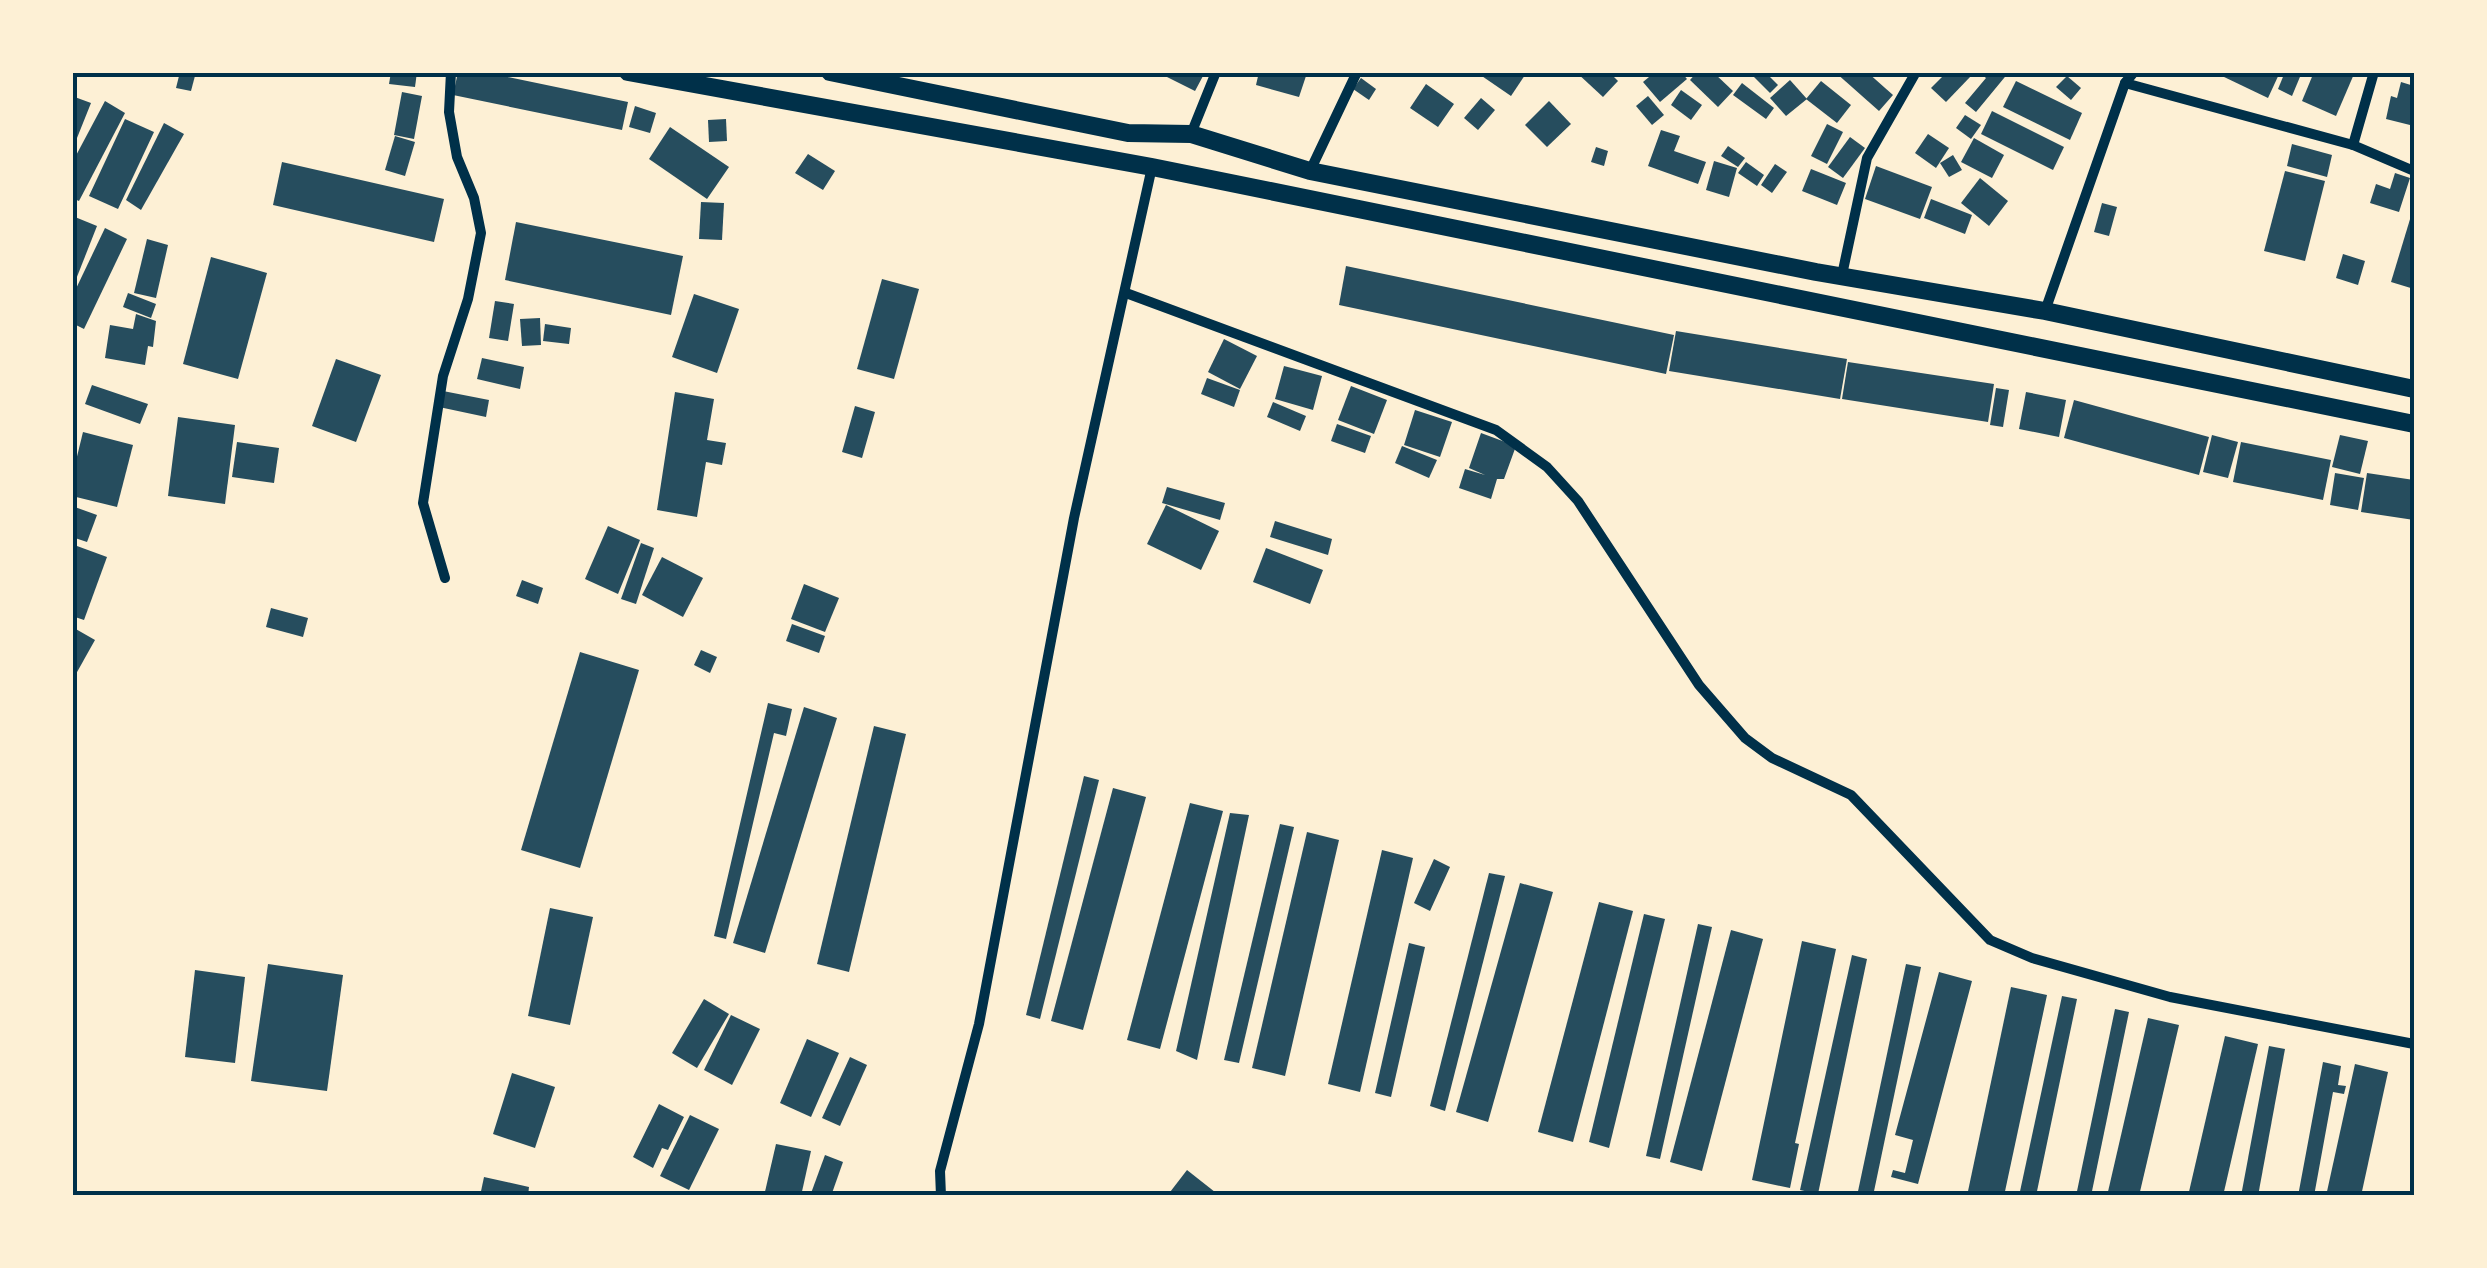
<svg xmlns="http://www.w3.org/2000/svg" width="2487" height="1268" viewBox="0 0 2487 1268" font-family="'PT Sans Narrow',sans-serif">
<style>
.building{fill:#264d5e}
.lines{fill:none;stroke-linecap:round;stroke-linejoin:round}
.minor{stroke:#003049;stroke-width:10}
.primary{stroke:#003049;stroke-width:18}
.neatline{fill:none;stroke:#003049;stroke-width:4}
</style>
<rect width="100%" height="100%" fill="#fdf0d5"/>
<g class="building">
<polygon points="180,72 196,72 191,91 176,88"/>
<polygon points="391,72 417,72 415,87 389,84"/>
<polygon points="458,72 484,72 628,102 622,130 453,95"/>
<polygon points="1157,72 1196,72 1203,76 1195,91"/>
<polygon points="1259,72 1294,72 1306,76 1299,97 1256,85"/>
<polygon points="1476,72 1527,72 1511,96"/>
<polygon points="1576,72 1609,72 1618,81 1603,97"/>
<polygon points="1655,72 1681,72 1687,79 1660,102 1643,82"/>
<polygon points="1697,72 1713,72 1733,91 1718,107 1690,80"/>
<polygon points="1749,72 1765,72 1778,85 1770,93"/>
<polygon points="1835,72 1867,72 1893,95 1879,111"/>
<polygon points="1947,72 1968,72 1971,76 1946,102 1931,88"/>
<polygon points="1979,72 2009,72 1976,112 1965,103 1986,78"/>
<polygon points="2223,72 2280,72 2268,98 2222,76"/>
<polygon points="2285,72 2302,72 2292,96 2278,89"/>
<polygon points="2314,72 2354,74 2336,116 2302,101"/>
<polygon points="2067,76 2081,88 2071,100 2056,87"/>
<polygon points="1361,78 1376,89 1369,100 1353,89"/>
<polygon points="1790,80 1807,99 1786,116 1770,98"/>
<polygon points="1821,81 1851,105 1837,123 1806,99"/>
<polygon points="2016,81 2082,113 2070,140 2003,107"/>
<polygon points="2401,82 2414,86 2414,126 2386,119 2391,96 2397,98"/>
<polygon points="1742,83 1774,108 1766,119 1733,95"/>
<polygon points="1426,84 1454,104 1438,127 1410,108"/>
<polygon points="1681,90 1702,105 1691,120 1671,105"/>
<polygon points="402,92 422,96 414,139 394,135"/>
<polygon points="72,96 91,103 73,148 72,148"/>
<polygon points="1648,96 1664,115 1652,125 1636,106"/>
<polygon points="1481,98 1495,110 1478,130 1464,118"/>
<polygon points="105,101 125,113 79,201 72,198 72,163"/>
<polygon points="1549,101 1571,124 1547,147 1525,125"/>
<polygon points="635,106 656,113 650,133 629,127"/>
<polygon points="1992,111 2064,147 2053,170 1981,134"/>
<polygon points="1965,115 1981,125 1971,139 1956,128"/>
<polygon points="125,119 154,132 118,209 89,196"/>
<polygon points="726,119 727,141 709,142 708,120"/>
<polygon points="164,123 184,134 141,210 126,200"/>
<polygon points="1827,124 1843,132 1827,164 1811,156"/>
<polygon points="670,127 729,167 707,199 649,159"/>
<polygon points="1661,130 1680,136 1674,151 1706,162 1698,184 1648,166"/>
<polygon points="1928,134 1949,148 1936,168 1915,153"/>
<polygon points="395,136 415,142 405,176 385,170"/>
<polygon points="1850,137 1865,148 1843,178 1828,167"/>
<polygon points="1974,138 2004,155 1992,178 1961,162"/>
<polygon points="2292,144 2332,155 2327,177 2287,166"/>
<polygon points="1728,146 1745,158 1738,167 1721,156"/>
<polygon points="1596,147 1608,151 1604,166 1591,162"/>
<polygon points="808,154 835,171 823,190 795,173"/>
<polygon points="1953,155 1962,170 1949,177 1940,163"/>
<polygon points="1714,161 1737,168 1729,197 1706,190"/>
<polygon points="282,162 444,199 434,242 273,205"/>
<polygon points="1746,162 1764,175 1757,186 1738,173"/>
<polygon points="1775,164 1787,172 1772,193 1761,185"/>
<polygon points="1876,166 1932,187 1920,219 1865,199"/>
<polygon points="1811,169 1846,183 1837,205 1802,191"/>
<polygon points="2285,171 2325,181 2305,261 2264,251"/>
<polygon points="2395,173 2410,178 2399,212 2370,203 2376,184 2390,189"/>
<polygon points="1980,178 2008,201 1989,226 1961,203"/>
<polygon points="1931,199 1972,215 1965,234 1924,218"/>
<polygon points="701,202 724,203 722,240 699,239"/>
<polygon points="2102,203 2117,207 2109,236 2094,232"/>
<polygon points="2414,206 2414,289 2391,282"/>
<polygon points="75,217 97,226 73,287 72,223"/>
<polygon points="516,222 683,256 671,315 505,280"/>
<polygon points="105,228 127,239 84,329 72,323 72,297"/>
<polygon points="147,239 168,245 156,298 134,293"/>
<polygon points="2343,254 2365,261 2358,285 2336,278"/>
<polygon points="211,257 267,273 238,379 183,364"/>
<polygon points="1346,266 1674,335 1666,374 1339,305"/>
<polygon points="882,279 919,289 894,379 857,369"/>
<polygon points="128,293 156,304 151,318 123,307"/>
<polygon points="694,294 739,309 717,373 672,357"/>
<polygon points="495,301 514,304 508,341 489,338"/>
<polygon points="136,314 156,321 153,347 148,346 145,365 105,358 110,325 133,329"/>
<polygon points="540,318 541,345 522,346 520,319"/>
<polygon points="545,324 571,328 569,344 543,341"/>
<polygon points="1676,331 1847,359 1840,399 1669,371"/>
<polygon points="1224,339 1257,356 1240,389 1208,372"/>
<polygon points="482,358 524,367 520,389 477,379"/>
<polygon points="336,359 381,375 356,442 312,426"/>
<polygon points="1848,362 1994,384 1988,422 1842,399"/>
<polygon points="1284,366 1322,376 1313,410 1275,399"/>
<polygon points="1207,378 1240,390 1234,407 1201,394"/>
<polygon points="92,385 148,404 140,424 85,404"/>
<polygon points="1351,386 1387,400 1374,434 1338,420"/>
<polygon points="1996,388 2009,390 2003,427 1990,425"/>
<polygon points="443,391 489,400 486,417 439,407"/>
<polygon points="675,392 714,399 707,440 726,443 722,465 706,462 697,517 657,510"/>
<polygon points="2026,392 2066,400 2059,437 2019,429"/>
<polygon points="2074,400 2209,437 2199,475 2064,438"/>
<polygon points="1273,402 1306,416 1300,431 1267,417"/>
<polygon points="855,406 875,412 862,458 842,452"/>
<polygon points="1415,410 1452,422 1440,457 1404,445"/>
<polygon points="178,417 235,425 225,504 168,496"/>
<polygon points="1337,424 1371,436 1365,453 1331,441"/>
<polygon points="83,432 133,445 117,507 72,496 72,477"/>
<polygon points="1481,433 1516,446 1504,479 1497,479 1491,499 1459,488 1465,469 1485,475 1469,468"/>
<polygon points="2212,435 2238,442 2228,478 2203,472"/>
<polygon points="2340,435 2368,441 2360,474 2332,467"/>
<polygon points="237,442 279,448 274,483 232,477"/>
<polygon points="2241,442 2331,460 2323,500 2233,482"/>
<polygon points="1402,446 1437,460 1429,478 1395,463"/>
<polygon points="2335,473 2364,478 2358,510 2330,505"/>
<polygon points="2367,473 2414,480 2414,520 2361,512"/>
<polygon points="1167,487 1225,503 1220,520 1162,503"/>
<polygon points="1166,505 1219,531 1201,570 1147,544"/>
<polygon points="72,506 97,515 87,542 72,537"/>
<polygon points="1275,521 1332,539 1328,555 1270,537"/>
<polygon points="608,526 640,540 618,594 585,579"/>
<polygon points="641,543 654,548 636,604 621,599"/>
<polygon points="77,546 107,557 84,620 72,616 72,558"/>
<polygon points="1266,548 1323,570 1310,604 1253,582"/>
<polygon points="662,557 703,578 683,617 642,595"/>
<polygon points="522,580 543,588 538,604 516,596"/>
<polygon points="804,584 839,598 825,632 791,619"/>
<polygon points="271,608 308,618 303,637 266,627"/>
<polygon points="792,624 825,636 819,653 786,641"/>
<polygon points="74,628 95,640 72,681 72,631"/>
<polygon points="701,650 717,657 710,673 694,665"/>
<polygon points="580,652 639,670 580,868 521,850"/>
<polygon points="768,703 792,709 786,736 774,733 726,939 714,936"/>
<polygon points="804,707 837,718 765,953 733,943"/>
<polygon points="874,726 906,734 849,972 817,964"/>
<polygon points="1084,776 1099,780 1040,1019 1026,1015"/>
<polygon points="1113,788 1146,797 1083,1030 1051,1021"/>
<polygon points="1190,803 1223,811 1160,1049 1127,1040"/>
<polygon points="1230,813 1249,815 1197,1060 1176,1051"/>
<polygon points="1280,824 1294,827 1239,1063 1224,1060"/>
<polygon points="1307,832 1339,840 1285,1076 1252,1068"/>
<polygon points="1382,850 1413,858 1360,1092 1328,1084"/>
<polygon points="1434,859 1450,867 1430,911 1414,903"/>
<polygon points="1489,873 1505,876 1445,1111 1430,1106"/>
<polygon points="1520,883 1553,892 1488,1122 1456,1112"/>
<polygon points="1599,902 1633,911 1573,1142 1538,1132"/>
<polygon points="550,908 593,917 570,1025 528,1016"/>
<polygon points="1644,914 1665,919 1609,1148 1589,1142"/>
<polygon points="1698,924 1712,927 1660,1159 1646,1156"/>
<polygon points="1731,930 1763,939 1702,1171 1670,1162"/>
<polygon points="1802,941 1836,949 1795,1143 1799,1144 1790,1188 1752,1180"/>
<polygon points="1409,943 1425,947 1391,1097 1375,1093"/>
<polygon points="1852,955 1867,959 1818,1194 1800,1190"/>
<polygon points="268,964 343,975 327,1091 251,1081"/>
<polygon points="1906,964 1921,967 1873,1196 1857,1196"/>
<polygon points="195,970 245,977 235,1063 185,1057"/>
<polygon points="1939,972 1972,981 1918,1184 1891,1177 1893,1170 1905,1173 1913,1140 1895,1135"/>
<polygon points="2011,987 2047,995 2004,1196 1967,1196"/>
<polygon points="2062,996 2077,999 2036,1196 2019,1196"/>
<polygon points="704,999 729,1014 697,1068 672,1053"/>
<polygon points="2115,1009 2129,1012 2091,1196 2076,1196"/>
<polygon points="731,1015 760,1029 732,1085 704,1070"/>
<polygon points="2148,1018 2179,1025 2139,1196 2107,1196"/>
<polygon points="2225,1036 2258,1044 2223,1196 2188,1196"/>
<polygon points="807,1039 839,1053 811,1117 780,1103"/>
<polygon points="2269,1046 2285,1049 2258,1196 2241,1196"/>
<polygon points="850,1057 867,1065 840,1126 822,1118"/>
<polygon points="2323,1062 2341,1066 2338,1085 2346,1086 2344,1094 2333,1092 2314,1196 2298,1196"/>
<polygon points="2355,1064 2388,1072 2361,1196 2326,1196"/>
<polygon points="512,1073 555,1087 535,1148 493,1134"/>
<polygon points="659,1104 684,1117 668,1150 662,1148 653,1168 633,1157"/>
<polygon points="690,1115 719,1129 689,1190 660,1176"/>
<polygon points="776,1144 811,1151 801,1196 764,1196"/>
<polygon points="825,1155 843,1162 831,1196 810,1196"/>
<polygon points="1187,1170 1220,1196 1167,1196"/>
<polygon points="484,1177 529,1187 528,1196 480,1196"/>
</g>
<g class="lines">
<g class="minor">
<polyline points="2125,83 2353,145 2414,171"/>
<polyline points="1191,134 1216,72"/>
<polyline points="2353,145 2374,72"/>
<polyline points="1310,171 1357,72"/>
<polyline points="1842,275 1867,158 1916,72"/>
<polyline points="1126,293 1496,430 1547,467 1578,501 1699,685 1745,738 1772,758 1851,795 1990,940 2032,958 2170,997 2414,1044"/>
<polyline points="2045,311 2125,83 2134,72"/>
<polyline points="445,578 423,503 443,376 468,299 481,233 474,198 457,157 449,112 451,72"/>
<polyline points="941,1196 940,1171 979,1024 1074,518 1152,167"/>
</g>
<g class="primary">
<polyline points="628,72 1152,167 2414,424"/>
<polyline points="830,72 1128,133 1191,134 1310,171 1816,272 2045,311 2414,389"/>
</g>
</g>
<rect width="2487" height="1268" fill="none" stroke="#fdf0d5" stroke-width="150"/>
<rect x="75" y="75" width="2337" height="1118" class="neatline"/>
</svg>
